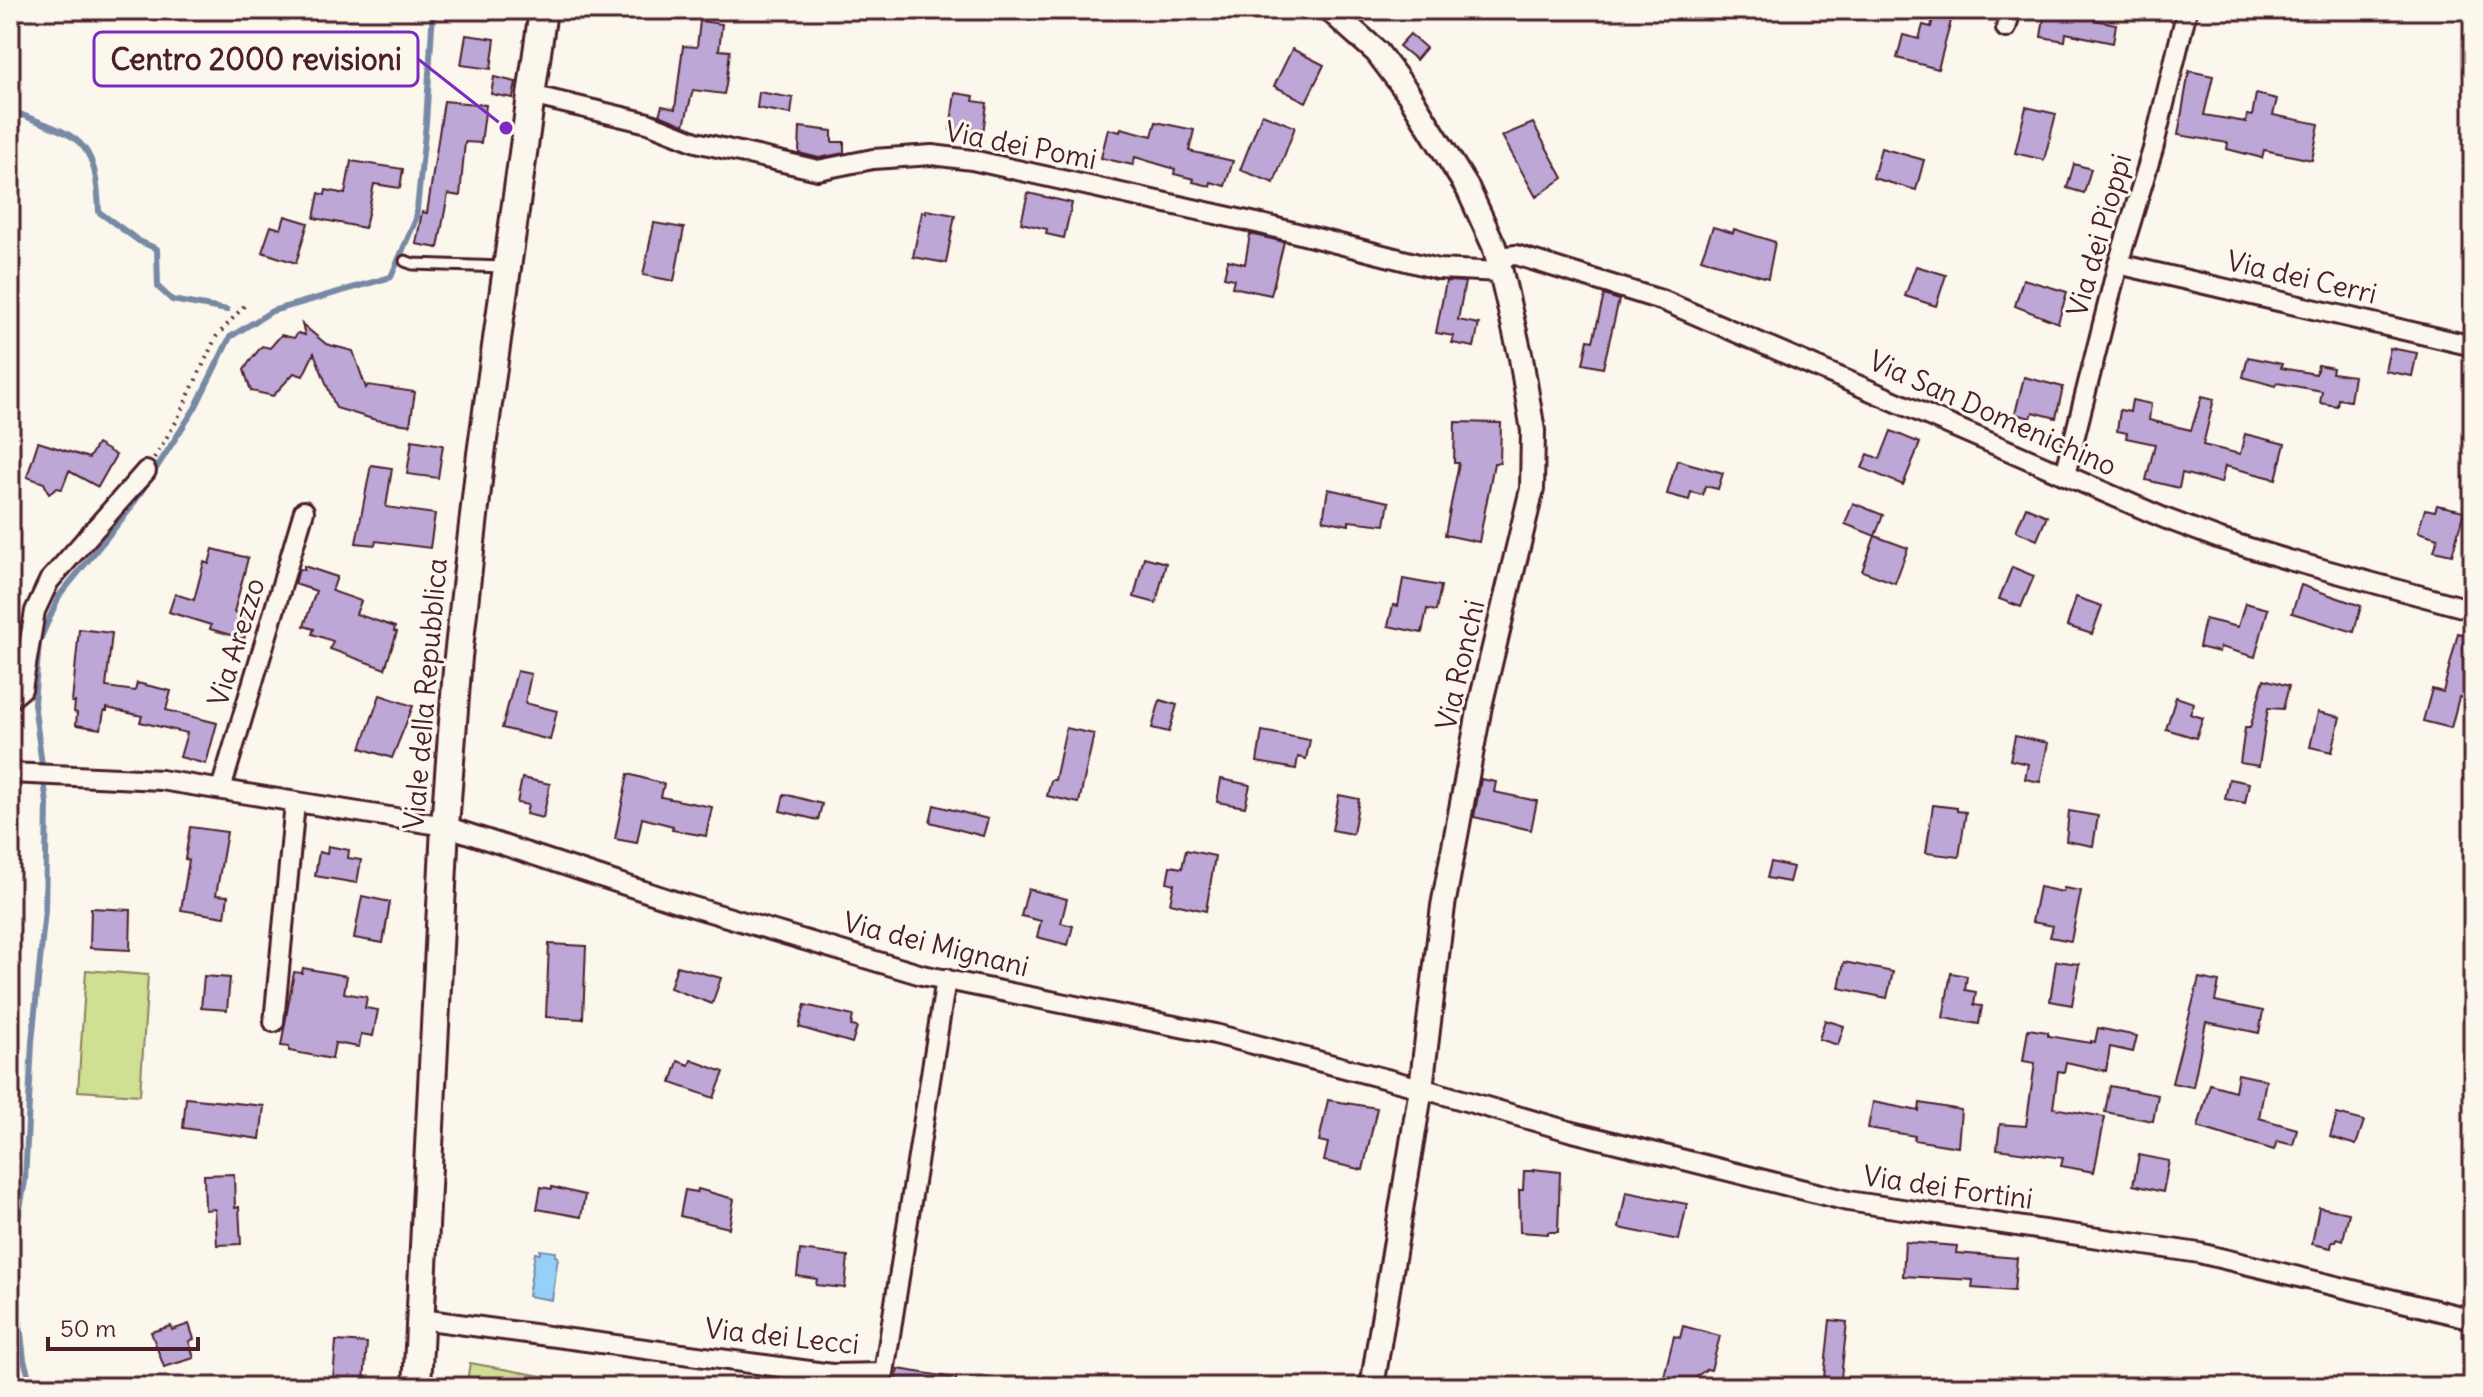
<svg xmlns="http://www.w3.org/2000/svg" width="2483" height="1397" viewBox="0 0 2483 1397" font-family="Delius,sans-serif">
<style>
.green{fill:#cfdf93;stroke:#8c7f5f;stroke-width:2}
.water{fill:#96d0f6;stroke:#7889a5;stroke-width:2}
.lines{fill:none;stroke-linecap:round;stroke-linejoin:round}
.stream{stroke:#7889a5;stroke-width:6}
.building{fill:#bda7d6;stroke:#4a1f2b;stroke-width:2}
.service-casing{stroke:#4a1f2b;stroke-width:15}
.minor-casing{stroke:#4a1f2b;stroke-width:24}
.tertiary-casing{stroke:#4a1f2b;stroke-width:28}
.secondary-casing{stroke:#4a1f2b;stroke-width:32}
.path{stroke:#4a1f2b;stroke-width:4;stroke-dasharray:2 6;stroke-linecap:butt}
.service{stroke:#fbf7ec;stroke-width:9}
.minor{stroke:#fbf7ec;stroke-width:18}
.tertiary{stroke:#fbf7ec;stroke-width:22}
.secondary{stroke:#fbf7ec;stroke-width:26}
.labels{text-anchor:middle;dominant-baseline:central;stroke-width:6;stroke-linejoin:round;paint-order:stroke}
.street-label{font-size:28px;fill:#4a1f2b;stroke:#fbf7ec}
.leader{fill:none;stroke:#7b2cbf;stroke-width:3}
.callout-dot{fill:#7b2cbf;stroke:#fbf7ec;stroke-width:3}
.callout{fill:#fbf7ec;stroke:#7b2cbf;stroke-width:3}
.callout-label{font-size:30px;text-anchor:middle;font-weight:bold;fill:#4a1f2b}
</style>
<rect width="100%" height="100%" fill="#fbf7ec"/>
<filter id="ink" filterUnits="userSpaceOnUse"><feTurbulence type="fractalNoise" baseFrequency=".0125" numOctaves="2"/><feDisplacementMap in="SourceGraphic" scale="16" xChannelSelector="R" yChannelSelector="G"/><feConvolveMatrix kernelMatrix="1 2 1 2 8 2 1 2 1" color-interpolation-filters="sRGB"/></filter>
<g filter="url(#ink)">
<g class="green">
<polygon points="86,970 148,975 140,1095 78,1091"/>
<polygon points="470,1363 603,1387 466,1387"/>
</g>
<polygon class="water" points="540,1250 556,1252 555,1256 558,1257 552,1300 528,1296 535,1253 540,1254"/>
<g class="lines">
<g class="stream">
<path d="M10 110C76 138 96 132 99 212L139 241 157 249 158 287 172 300 227 310"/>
<polyline points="32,1387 24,1360 12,1253 25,1181 32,1042 45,910 47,804 34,703 39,642 59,596 130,509 195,408 230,337 272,311 391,277 416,219 426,123 433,10"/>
</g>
</g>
<g class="building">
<polygon points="1935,10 1954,10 1938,69 1897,58 1903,35 1919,39 1923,25 1931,27"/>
<polygon points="2045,10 2078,10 2096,15 2094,20 2116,24 2113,43 2066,33 2065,41 2041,37"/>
<polygon points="700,21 722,24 719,50 730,51 726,85 724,94 693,90 684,125 659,115 662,106 675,109 683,46 697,47"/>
<polygon points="1410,34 1426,48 1416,60 1399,46"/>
<polygon points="466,35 495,39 491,69 461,65"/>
<polygon points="1292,49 1324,65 1306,102 1274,86"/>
<polygon points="2189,71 2213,76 2204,115 2246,122 2247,115 2252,116 2256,94 2277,99 2273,115 2319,124 2312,160 2264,150 2262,158 2227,149 2228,143 2178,135"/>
<polygon points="494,77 516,82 513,98 491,94"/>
<polygon points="759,92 793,98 791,114 757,108"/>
<polygon points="955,93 974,96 973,101 987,103 983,134 950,130"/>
<polygon points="444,101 486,105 481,143 465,142 460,196 448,194 438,248 416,244 422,212 427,213"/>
<polygon points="2026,107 2056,114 2044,160 2015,153"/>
<polygon points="1262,114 1295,127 1274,183 1240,170"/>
<polygon points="1156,122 1194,130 1189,151 1233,161 1225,186 1211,182 1210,186 1193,182 1194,179 1174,174 1175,169 1135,157 1133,165 1101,158 1108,129 1120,132 1121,128 1152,136"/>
<polygon points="1533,123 1563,178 1536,197 1502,136"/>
<polygon points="800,127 832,131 832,142 844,142 844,153 819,158 799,153"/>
<polygon points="1881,148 1924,160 1916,190 1873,178"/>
<polygon points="351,161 403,169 400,188 374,184 365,228 314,218 319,193 325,195 326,190 345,194"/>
<polygon points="2074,164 2091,169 2084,193 2067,188"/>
<polygon points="1028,193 1072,203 1064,238 1046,234 1047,229 1021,223"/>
<polygon points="926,210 955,215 946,263 913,257 922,212 926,213"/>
<polygon points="285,216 308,223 296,263 262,252 271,226 281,229"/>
<polygon points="654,223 684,228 674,281 643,275"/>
<polygon points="1713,227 1733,233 1734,229 1775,242 1768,278 1701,259"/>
<polygon points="1250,234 1284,242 1271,295 1232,287 1234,279 1224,277 1228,260 1245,264"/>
<polygon points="1916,266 1946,275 1936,306 1905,296"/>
<polygon points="2023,279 2067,292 2058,323 2015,306"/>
<polygon points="1446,281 1465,282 1458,320 1479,324 1474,347 1452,343 1454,336 1436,333"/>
<polygon points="1604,295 1619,300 1603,368 1583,364 1588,340 1593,341"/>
<polygon points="302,324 326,344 353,351 366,388 368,385 415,392 410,425 376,420 336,408 314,353 303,376 294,373 273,396 251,391 244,370 252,358 262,346 270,348 281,335 294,338 298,333 305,335"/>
<polygon points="2390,348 2417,353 2412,376 2385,371"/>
<polygon points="2248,357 2282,364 2281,368 2316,374 2318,365 2333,368 2332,373 2354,376 2350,401 2338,399 2337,406 2320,403 2322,391 2277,383 2276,386 2243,377"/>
<polygon points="2024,377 2063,387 2056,418 2033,412 2031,418 2015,414"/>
<polygon points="2202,396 2214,399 2203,445 2240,454 2245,434 2285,444 2276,479 2225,466 2221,483 2182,473 2179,488 2146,480 2155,444 2126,438 2127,433 2117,431 2120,410 2130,412 2132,400 2151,404 2149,420 2191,430"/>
<polygon points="1455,422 1501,423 1500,463 1494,463 1479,542 1445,535 1459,463 1454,463"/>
<polygon points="1891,431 1920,443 1903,485 1862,468 1868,454 1880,459"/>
<polygon points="412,440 443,445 438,478 407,474"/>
<polygon points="38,442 89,458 97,444 116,455 98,487 69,471 62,489 57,488 49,494 44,483 27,477"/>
<polygon points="1677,460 1723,473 1718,489 1705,486 1703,495 1691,492 1689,500 1667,494"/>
<polygon points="371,465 392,468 386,507 435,514 430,548 376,541 375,545 356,543"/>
<polygon points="1328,489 1389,502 1385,525 1349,521 1349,525 1323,520"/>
<polygon points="1853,503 1883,515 1875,536 1845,524"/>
<polygon points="2437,505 2464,511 2452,555 2434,551 2438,538 2418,532 2425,509 2435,511"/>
<polygon points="2026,507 2047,516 2037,540 2016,531"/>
<polygon points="1875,536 1908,548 1895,583 1862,571"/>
<polygon points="213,549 248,558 234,612 250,617 244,639 210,629 211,625 169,612 175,594 194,600 204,562 209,564"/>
<polygon points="1144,557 1166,563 1156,603 1134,597"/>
<polygon points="304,566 337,577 332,591 361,601 356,614 395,627 394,631 397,632 385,669 330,649 333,641 312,634 314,629 304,626 316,591 295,584 299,569 304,570"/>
<polygon points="2012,567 2034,576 2021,607 1999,599"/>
<polygon points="1403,579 1441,586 1436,611 1427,609 1422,633 1388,626 1393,605 1398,606"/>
<polygon points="2301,585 2361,606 2354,632 2292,613"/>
<polygon points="2076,597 2102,606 2092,634 2067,626"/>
<polygon points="2245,603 2268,609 2255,657 2220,647 2219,652 2199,647 2205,619 2238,627"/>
<polygon points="79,629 112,633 106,687 135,691 137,683 171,691 166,710 217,723 206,764 180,757 187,733 140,722 142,716 107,708 107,711 104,711 101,729 76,725 77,713 74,712 75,702 72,702"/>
<polygon points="2458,633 2473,637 2473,689 2470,700 2459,697 2451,728 2423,721 2432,689 2443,692"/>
<polygon points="517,671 531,674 525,703 557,711 550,740 502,728"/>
<polygon points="2264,679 2289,686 2283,709 2268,708 2259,766 2240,763 2245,728 2250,728"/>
<polygon points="380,695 413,706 392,758 361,748"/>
<polygon points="2176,697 2194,703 2190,714 2203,718 2196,738 2166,729"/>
<polygon points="1160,700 1177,705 1169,732 1152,728"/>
<polygon points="2318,712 2340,717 2332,752 2310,747"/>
<polygon points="1066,728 1094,734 1079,803 1047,796 1051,780 1055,780"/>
<polygon points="1262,731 1310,740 1306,759 1298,757 1296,769 1257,762"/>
<polygon points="2015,736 2048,743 2040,782 2025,779 2028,764 2010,760"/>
<polygon points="628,774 664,784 661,797 712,807 706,836 672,830 673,826 642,818 637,843 615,839"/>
<polygon points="522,778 550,784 543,818 526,814 528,805 517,803"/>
<polygon points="1221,779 1250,785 1245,807 1217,802"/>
<polygon points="1481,779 1496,782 1494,792 1537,801 1531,830 1474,817"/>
<polygon points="2229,779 2249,783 2245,803 2225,799"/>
<polygon points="784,794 822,804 818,820 780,811"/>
<polygon points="1339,795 1359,799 1353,834 1332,830"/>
<polygon points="934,805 988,819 983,836 930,822"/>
<polygon points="1933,805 1957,808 1957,811 1966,812 1959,857 1926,853"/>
<polygon points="2069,811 2098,816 2093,846 2066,841"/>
<polygon points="190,827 227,832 216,895 228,896 225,917 181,910 189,860 185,859"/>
<polygon points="328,846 349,850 348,858 361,860 357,883 315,876 319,852 327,854"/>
<polygon points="1186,850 1215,856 1206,911 1170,903 1174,884 1167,882 1170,866 1182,868"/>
<polygon points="1771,862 1793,867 1789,882 1767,878"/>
<polygon points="2039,887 2063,892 2064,888 2081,891 2071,941 2050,937 2053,926 2032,922"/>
<polygon points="1028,889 1067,899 1061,923 1073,926 1068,945 1037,937 1041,921 1021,916"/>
<polygon points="362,896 390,902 383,943 354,938"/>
<polygon points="91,908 131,910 130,950 90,948"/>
<polygon points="549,944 586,946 583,1019 546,1017"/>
<polygon points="2056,961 2079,964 2072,1005 2050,1001"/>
<polygon points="1844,962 1893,972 1887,998 1839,988"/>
<polygon points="677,966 721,978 712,1004 670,988"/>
<polygon points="303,968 347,976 344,993 367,997 365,1008 378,1010 373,1036 361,1034 359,1047 335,1043 332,1059 289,1051 289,1047 281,1046 294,972 302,973"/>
<polygon points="1951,973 1967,976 1965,990 1976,992 1974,1005 1982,1006 1979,1024 1943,1018"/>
<polygon points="204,976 230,978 227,1010 201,1008"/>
<polygon points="2199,978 2219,982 2215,1001 2263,1011 2259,1033 2206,1022 2193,1087 2172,1083"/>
<polygon points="805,1005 853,1016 851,1026 857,1027 852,1043 799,1027"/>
<polygon points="1825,1020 1844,1026 1838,1045 1819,1039"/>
<polygon points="2098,1028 2137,1036 2133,1052 2110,1047 2106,1071 2066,1062 2064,1072 2058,1071 2053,1108 2105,1117 2094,1172 2061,1166 2063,1158 1997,1149 2000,1124 2026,1126 2035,1063 2023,1061 2028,1029 2048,1032 2048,1036 2091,1043 2091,1041 2095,1042"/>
<polygon points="691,1060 724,1072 714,1098 671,1083 678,1061 689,1065"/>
<polygon points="2238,1074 2266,1080 2259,1118 2297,1129 2293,1145 2277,1141 2274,1150 2198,1127 2210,1084 2235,1091"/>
<polygon points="2110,1086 2158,1095 2153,1121 2105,1112"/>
<polygon points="186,1098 264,1106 260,1139 183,1128"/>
<polygon points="1328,1100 1377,1108 1363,1170 1324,1161 1328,1143 1319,1141"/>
<polygon points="1873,1102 1919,1111 1920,1103 1961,1110 1958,1147 1914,1140 1915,1136 1868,1128"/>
<polygon points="2337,1114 2364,1121 2356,1145 2330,1137"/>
<polygon points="2139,1155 2169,1161 2163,1192 2133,1185"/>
<polygon points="1533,1169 1560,1172 1558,1232 1548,1232 1548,1234 1520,1232 1519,1190 1523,1190 1524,1171 1533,1171"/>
<polygon points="234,1174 235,1208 239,1207 241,1244 217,1245 215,1209 205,1210 204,1175"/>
<polygon points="541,1187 552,1189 552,1187 585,1195 581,1217 537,1209"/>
<polygon points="698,1189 734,1199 729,1228 680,1216 685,1190 697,1192"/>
<polygon points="1626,1192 1687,1204 1679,1240 1619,1228"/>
<polygon points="2319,1207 2349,1213 2343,1240 2337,1238 2336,1242 2332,1242 2331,1248 2312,1244"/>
<polygon points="1905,1242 1957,1246 1956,1253 2017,1258 2014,1291 1972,1288 1973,1280 1903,1276"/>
<polygon points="800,1250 848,1256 845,1288 816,1285 817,1279 797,1276"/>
<polygon points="1830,1320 1847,1322 1840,1387 1823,1387"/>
<polygon points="189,1324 194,1339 189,1341 194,1358 164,1367 151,1332 171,1326 172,1330"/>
<polygon points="1683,1326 1720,1336 1711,1370 1707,1369 1697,1376 1695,1384 1664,1376 1674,1336 1680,1338"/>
<polygon points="336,1341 367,1343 364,1382 333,1380"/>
<polygon points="898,1369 956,1378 956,1387 895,1387"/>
</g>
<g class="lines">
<defs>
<polyline id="service" points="405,261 413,264 504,267"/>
<g id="minor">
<polyline points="2006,28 2011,10"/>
<polyline points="531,95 648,123 696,142 818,170 873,159 932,155 972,160 1261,224 1438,269 1501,272"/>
<polyline points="1497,257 1516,255 1664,301 2164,518 2220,539 2289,560 2473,610"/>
<polyline points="2118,264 2473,346"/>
<polyline points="2065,475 2118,264 2153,149 2187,10"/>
<polyline points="10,699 22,689 35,611 49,581 146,471"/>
<polyline points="10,773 161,780 445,826 680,903 922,975 1215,1034 1421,1088 1569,1131 1848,1201 2199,1253 2473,1319"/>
<polyline points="221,789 304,511"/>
<polyline points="274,1022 295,803"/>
<polyline points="421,1319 832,1374 884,1373 946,979"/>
</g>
<polyline id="tertiary" points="1330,10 1377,52 1408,93 1468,189 1494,246 1501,272 1521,358 1533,431 1532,489 1480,706 1443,906 1421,1088 1372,1387"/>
<polyline id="secondary" points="417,1387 445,826 458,657 481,454 543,10"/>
</defs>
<use href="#service" class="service-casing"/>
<use href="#minor" class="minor-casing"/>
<use href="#tertiary" class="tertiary-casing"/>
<use href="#secondary" class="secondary-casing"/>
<polyline class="path" points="154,458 176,422 216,337 244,306"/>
<use href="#service" class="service"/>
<use href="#minor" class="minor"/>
<use href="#tertiary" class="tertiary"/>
<use href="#secondary" class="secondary"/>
</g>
</g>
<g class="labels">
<g class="street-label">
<text transform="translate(1021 145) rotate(11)">Via dei Pomi</text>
<text transform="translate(2099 235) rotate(-74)">Via dei Pioppi</text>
<text transform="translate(2302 277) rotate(13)">Via dei Cerri</text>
<text transform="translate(1993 413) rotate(24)">Via San Domenichino</text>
<text transform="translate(236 642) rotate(-73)">Via Arezzo</text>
<text transform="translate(1460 665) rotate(-77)">Via Ronchi</text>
<text transform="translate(425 694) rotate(-85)">Viale della Repubblica</text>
<text transform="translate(936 944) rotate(14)">Via dei Mignani</text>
<text transform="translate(1948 1187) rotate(8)">Via dei Fortini</text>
<text transform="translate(782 1336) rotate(6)">Via dei Lecci</text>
</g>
</g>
<path class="leader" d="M506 128L418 59"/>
<circle class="callout-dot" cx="506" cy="128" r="8"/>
<rect class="callout" x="94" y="32" width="324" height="54" rx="8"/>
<g class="callout-label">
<text x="256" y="70">Centro 2000 revisioni</text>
</g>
<rect width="2483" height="1397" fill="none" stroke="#fbf7ec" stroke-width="40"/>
<rect x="20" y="20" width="2443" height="1357" fill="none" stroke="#4a1f2b" stroke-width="3" filter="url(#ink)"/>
<path d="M48 1337v12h150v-12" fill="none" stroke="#4a1f2b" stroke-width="4"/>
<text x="60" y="1337" font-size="24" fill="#4a1f2b" stroke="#fbf7ec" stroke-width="6" paint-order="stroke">50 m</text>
</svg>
